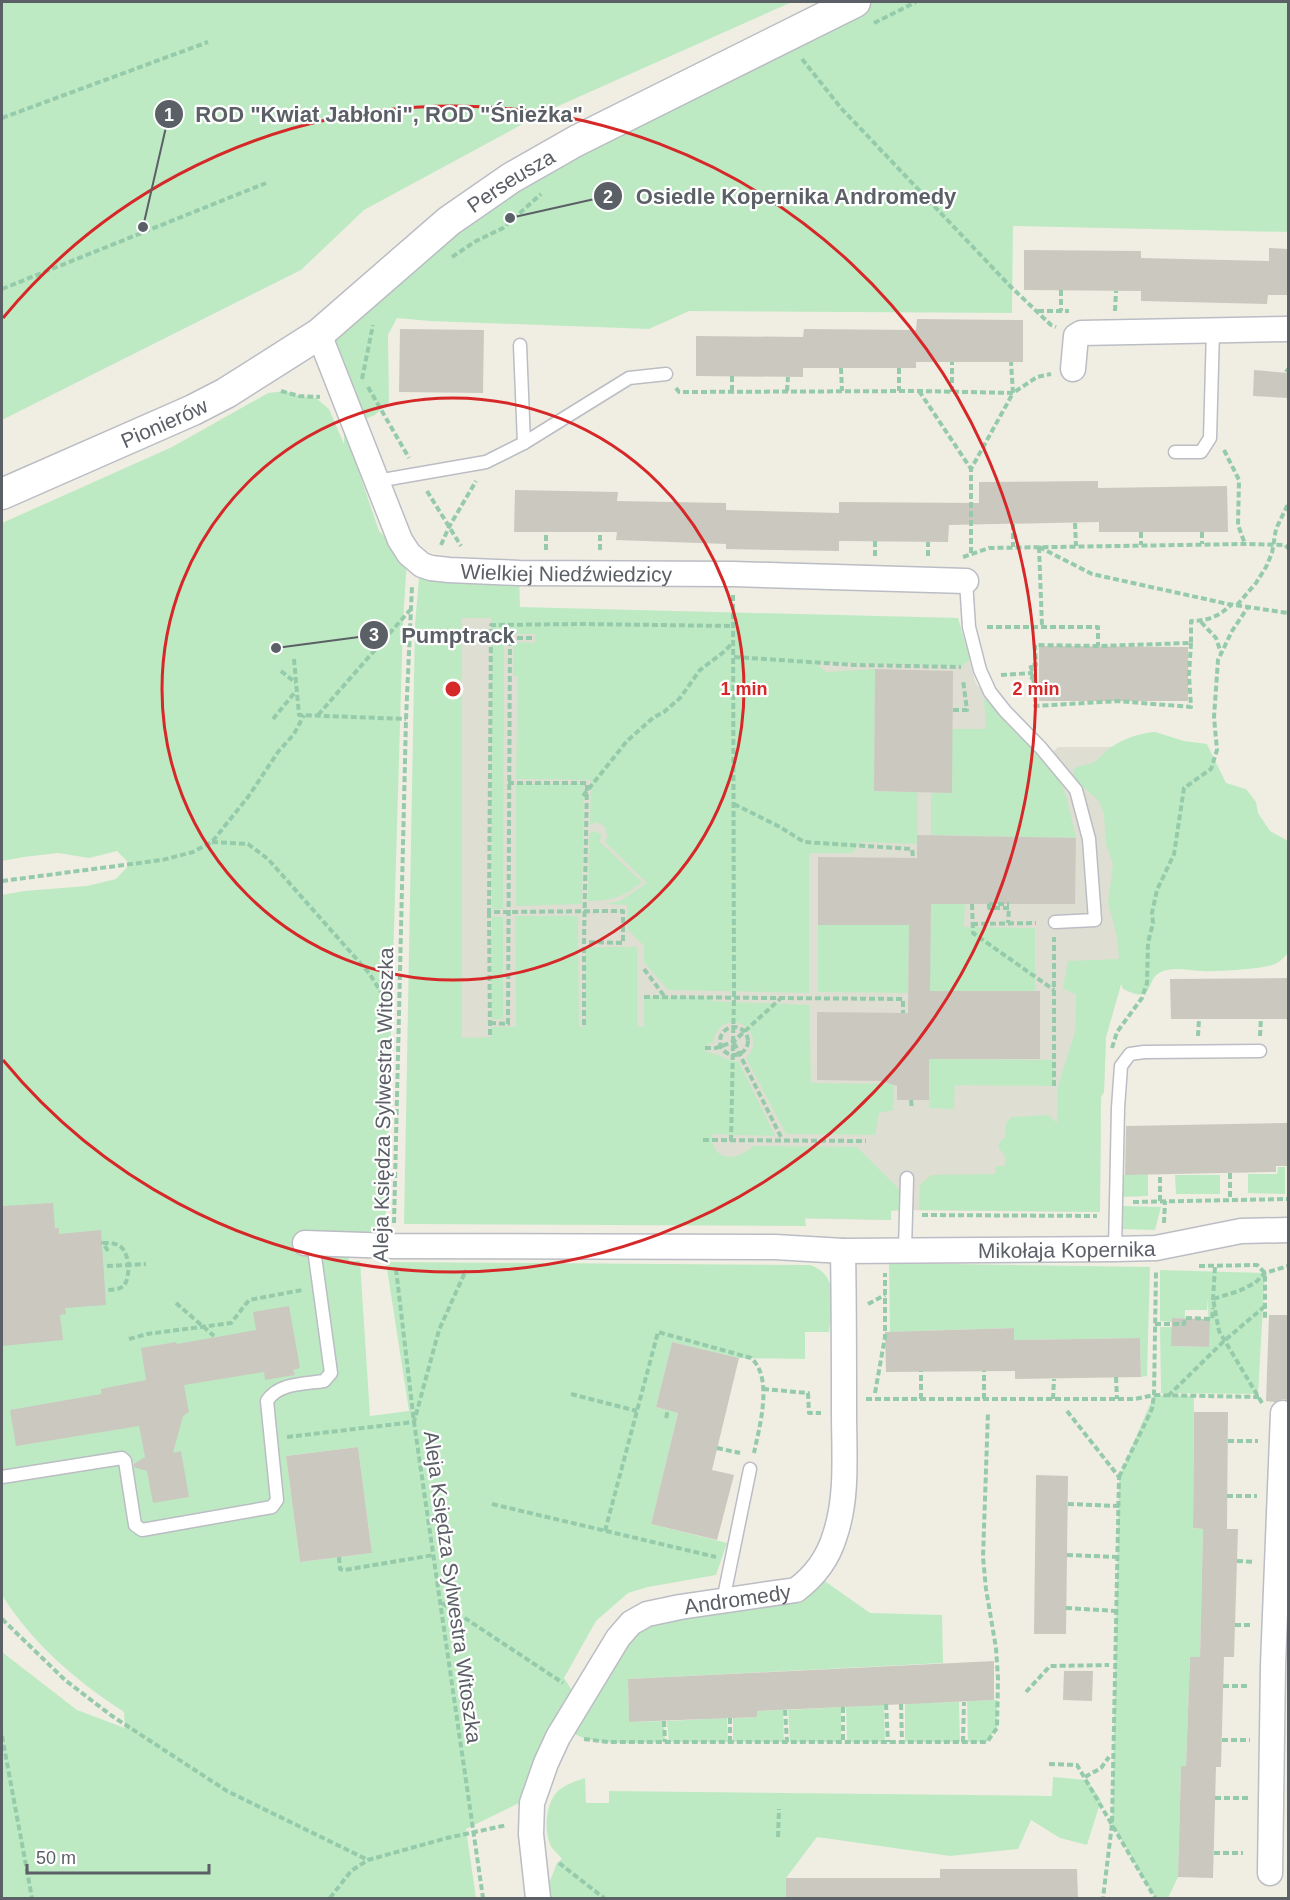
<svg xmlns="http://www.w3.org/2000/svg" width="1290" height="1900" viewBox="0 0 1290 1900" font-family="Helvetica,sans-serif">
<style>
.education{fill:#dfded2}
.green{fill:#beeac3;fill-rule:evenodd}
.building{fill:#cbc8c0}
.lines{fill:none;stroke-linecap:round;stroke-linejoin:round}
.service-casing{stroke:#bbbdc4;stroke-width:15}
.minor-casing{stroke:#bbbdc4;stroke-width:27}
.tertiary-casing{stroke:#bbbdc4;stroke-width:33}
.path{stroke:#95cbab;stroke-width:4;stroke-dasharray:6 3;stroke-linecap:butt}
.service{stroke:#fff;stroke-width:12}
.minor{stroke:#fff;stroke-width:24}
.tertiary{stroke:#fff;stroke-width:30}
.ring{fill:none;stroke:#d62828;stroke-width:3}
.labels{text-anchor:middle;dominant-baseline:central;stroke-width:4.5;stroke-linejoin:round;paint-order:stroke}
.street-label{font-size:21px;fill:#5b5f66;stroke:#fff}
.centre{fill:#d62828;stroke:#fff;stroke-width:3}
.ring-label{font-size:18px;text-anchor:middle;font-weight:bold;fill:#d62828;stroke:#fff;stroke-width:4.5;stroke-linejoin:round;paint-order:stroke}
.leader{fill:none;stroke:#5b5f66;stroke-width:2}
.callout-dot{fill:#5b5f66;stroke:#fff;stroke-width:2}
.mark-label{font-size:18px;text-anchor:middle;font-weight:bold;fill:#fff}
.callout-label{font-size:22px;text-anchor:middle;font-weight:bold;fill:#5b5f66;stroke:#fff;stroke-width:4.5;stroke-linejoin:round;paint-order:stroke}
</style>
<rect width="100%" height="100%" fill="#f0eee3"/>
<polygon class="education" points="443,614 958,618 976,684 1046,759 1058,747 1126,747 1127,964 1106,1037 1104,1092 1101,1097 1100,1212 891,1210 891,1220 520,1214 428,973"/>
<g class="green">
<polygon points="2,2 792,2 547,111 364,210 301,270 2,420"/>
<path d="M855 2H1288V232L1013 226 1012 313 689 311 649 329 429 321 397 318 388 335 389 402 375 415 344 428 379 531 407 560 403 623 385 1238H348L349 1261H360L370 1416 409 1411 386 1262 810 1265C840 1275 832 1307 829 1332H805V1359L739 1358 672 1342 656 1407 678 1413 651 1524 727 1543 716 1575 648 1587 628 1593 596 1621 564 1678 573 1692 521 1802 466 1829 476 1898H2V1652L77 1710 125 1728 124 1712C76 1681 32 1643 2 1595V895L24 891 87 886 116 879 130 864 117 851 89 858 58 853 24 857 2 861V523L172 447 268 393 285 391 299 396 316 398 329 409 344 444V428L319 334 449 221ZM358 1447 372 1553 300 1562 286 1456Z"/>
<path d="M422 565 519 573 520 607 958 618 970 660 961 666 815 662 826 672 875 669 874 791 918 792 917 844 861 842 852 853H809V993L668 990 644 962V946L627 929V905L605 904 620 901 647 883 605 842 607 836 605 827 597 822 590 825 591 780 516 779 518 677 513 676 514 642 535 643V634H492L491 618H462V1038L491 1037 492 1027H516L515 916H578L579 1027 586 1026V947H637V1027H644V997H712V1001L809 1005 811 1083 894 1084 893 1110 879 1113 875 1135 786 1134 746 1058C772 1031 721 1001 713 1043H707L706 1052C718 1053 726 1061 739 1062L775 1136 711 1134C712 1162 737 1162 753 1146L857 1147 901 1191 903 1210 891 1211V1220L805 1218 806 1226 404 1224 415 624 419 577Z"/>
<polygon points="491,643 504,643 503,909 492,909"/>
<polygon points="984,698 1055,765 1067,799 1076,838 931,835 931,793 952,793 952,729 986,729"/>
<path d="M1155 732 1184 741 1207 744 1226 783 1246 789 1256 802 1258 813 1270 831 1288 841 1287 954C1284 957 1281 961 1277 963 1267 969 1216 972 1203 971 1190 971 1174 966 1161 972 1144 979 1157 1006 1123 989L1121 984 1106 1037 1104 1092 1101 1097 1100 1212 919 1210 920 1185 931 1175 995 1174 996 1166H1005V1156L998 1147 1001 1140 1005 1137 1006 1124 1011 1117 1048 1115 1057 1123 1058 1086 1075 1032 1076 995 1063 988 1068 961 1119 959 1117 937 1108 903 1113 864 1106 844 1104 815 1099 801 1077 782 1073 774 1074 769C1081 764 1090 765 1096 761 1101 757 1105 751 1110 748 1123 739 1139 733 1155 732Z"/>
<polygon points="516,784 584,784 582,904 516,906"/>
<path d="M594 831 601 834 600 842 642 882C625 897 610 901 588 901L589 837 590 833Z"/>
<polygon points="930,904 965,904 964,927 1035,928 1035,991 930,991"/>
<rect x="492" y="917" width="11" height="102"/>
<polygon points="818,925 909,925 908,993 818,992"/>
<polygon points="929,1059 1054,1060 1054,1086 955,1085 954,1109 929,1108"/>
<polygon points="1278,1167 1285,1167 1285,1194 1248,1193 1248,1174 1277,1174"/>
<polygon points="1148,1174 1148,1196 1122,1197 1124,1175"/>
<polygon points="1175,1175 1220,1175 1220,1194 1176,1194"/>
<polygon points="1123,1206 1161,1207 1155,1230 1122,1229"/>
<polygon points="889,1263 1150,1267 1147,1376 1141,1377 1140,1338 1014,1340 1013,1328 890,1332"/>
<polygon points="1160,1270 1265,1273 1258,1394 1161,1393 1160,1327 1172,1327 1172,1346 1209,1347 1208,1298 1207,1310 1185,1310 1185,1318 1172,1318 1172,1322 1160,1321"/>
<polygon points="1154,1395 1194,1396 1193,1528 1203,1529 1200,1657 1190,1657 1186,1766 1181,1766 1178,1877 1168,1898 1155,1898 1112,1824 1119,1477"/>
<path d="M819 1577 870 1613 942 1615 943 1663 628 1679 629 1722 664 1721 665 1742C640 1742 596 1747 575 1734L619 1653 646 1620Z"/>
<polygon points="997,1700 997,1728 987,1742 968,1742 967,1701"/>
<polygon points="959,1702 960,1742 905,1742 905,1703"/>
<polygon points="884,1704 885,1742 847,1742 846,1707"/>
<polygon points="841,1707 841,1742 790,1742 788,1710"/>
<polygon points="783,1710 784,1742 733,1742 733,1718 756,1717 757,1711"/>
<polygon points="727,1718 728,1742 669,1742 667,1721"/>
<path d="M1053 1777 1087 1780 1101 1800 1087 1845 1060 1838 1031 1820 1018 1849 950 1856 817 1837 786 1878V1898H543L557 1863 562 1859C559 1855 555 1852 552 1848 543 1833 545 1802 559 1790 567 1784 576 1781 585 1778L586 1803H609V1791L1052 1796Z"/>
</g>
<g class="building">
<polygon points="1269,248 1288,249 1288,295 1268,295 1267,304 1141,301 1141,291 1024,290 1024,250 1141,251 1141,258 1269,261"/>
<polygon points="917,319 1023,320 1023,362 916,362 916,368 803,368 803,377 696,376 696,336 803,337 804,329 916,330"/>
<polygon points="400,329 484,330 483,393 399,392"/>
<polygon points="1254,370 1288,373 1288,398 1253,396"/>
<polygon points="1098,481 1098,488 1227,486 1228,532 1099,532 1099,522 949,525 948,542 839,541 839,551 726,549 726,544 616,540 617,532 514,532 515,490 618,492 617,501 726,503 726,510 839,513 839,502 979,503 979,482"/>
<polygon points="1039,646 1188,647 1188,701 1039,701"/>
<polygon points="875,669 953,671 952,793 874,791"/>
<polygon points="917,835 1076,838 1075,904 931,904 930,991 1040,991 1040,1059 929,1059 929,1100 897,1100 897,1086 881,1081 817,1080 817,1012 908,1013 909,925 818,925 818,857 917,858"/>
<polygon points="1288,978 1288,1019 1171,1019 1170,979"/>
<polygon points="1288,1123 1288,1166 1276,1166 1276,1172 1125,1175 1126,1126"/>
<polygon points="53,1203 55,1228 59,1228 59,1234 101,1230 106,1305 65,1308 66,1314 60,1315 63,1340 2,1346 2,1206"/>
<polygon points="289,1306 300,1368 293,1370 295,1375 265,1380 264,1372 184,1385 189,1412 183,1416 173,1453 181,1451 189,1497 153,1503 147,1471 134,1467 134,1464 145,1457 139,1426 16,1446 10,1410 101,1394 101,1389 146,1380 141,1348 176,1342 177,1344 256,1330 253,1312"/>
<polygon points="1269,1315 1288,1315 1288,1400 1283,1399 1275,1402 1266,1401"/>
<polygon points="1172,1318 1210,1319 1209,1347 1171,1346"/>
<polygon points="1014,1328 1014,1340 1140,1338 1141,1377 1015,1379 1015,1371 886,1372 885,1332"/>
<polygon points="672,1342 739,1358 712,1470 734,1475 717,1540 651,1524 678,1413 656,1407"/>
<polygon points="1194,1412 1228,1412 1227,1529 1238,1529 1234,1657 1224,1657 1221,1767 1216,1767 1213,1878 1178,1877 1181,1766 1186,1766 1190,1657 1200,1657 1203,1529 1193,1528"/>
<polygon points="358,1447 372,1553 300,1562 286,1456"/>
<polygon points="1036,1475 1068,1476 1066,1634 1034,1634"/>
<polygon points="994,1661 994,1700 757,1711 757,1717 629,1722 628,1679"/>
<polygon points="1064,1671 1093,1671 1092,1701 1063,1700"/>
<polygon points="940,1869 1077,1869 1078,1899 786,1899 786,1878 940,1878"/>
</g>
<g class="lines">
<defs>
<g id="service">
<polyline points="520,345 524,443"/>
<polyline points="1175,452 1201,452 1210,438 1213,330"/>
<polyline points="377,481 486,462 524,443 629,378 666,374"/>
<polyline points="966,581 969,627 980,670 990,692 1005,711 1041,748 1076,790 1089,839 1095,920 1055,922"/>
<polyline points="905,1249 907,1178"/>
<polyline points="1115,1249 1118,1108 1121,1066 1130,1054 1144,1052 1260,1051"/>
<path d="M2 1477 122 1458 125 1461 135 1525 142 1530 272 1507 277 1500 267 1401C278 1383 304 1384 324 1381L331 1373 314 1249 307 1244"/>
<polyline points="725,1591 750,1469"/>
</g>
<g id="minor">
<path id="s1" d="M319 334 400 540 409 554 422 565 431 568 449 570 519 573 733 574 966 581"/>
<polyline points="1073,369 1076,336 1081,333 1288,329"/>
<path id="s2" d="M305 1243 394 1246 775 1247 843 1251 1115 1249 1156 1248 1241 1231 1288 1230"/>
<polyline points="1270,1873 1273,1665 1283,1413"/>
<path id="s3" d="M538 1898 531 1834 532 1803 546 1763 558 1737 618 1638 631 1623 647 1614 680 1607 796 1590C815 1576 828 1559 835 1535 848 1497 844 1452 844 1412 844 1358 844 1304 843 1251"/>
</g>
<g id="tertiary">
<path id="s4" d="M2 494 193 410 226 393 319 334 449 221 511 178 576 141 855 2"/>
</g>
</defs>
<use href="#service" class="service-casing"/>
<use href="#minor" class="minor-casing"/>
<use href="#tertiary" class="tertiary-casing"/>
<g class="path">
<polyline points="874,23 916,2"/>
<polyline points="802,59 841,108 1010,286 1051,325 1056,327"/>
<polyline points="2,118 208,42"/>
<polyline points="452,257 476,241 503,228 541,194"/>
<polyline points="2,289 266,183"/>
<polyline points="1061,290 1061,311"/>
<polyline points="1038,311 1069,311"/>
<polyline points="1115,311 1116,291"/>
<polyline points="841,368 842,391"/>
<polyline points="899,368 899,391"/>
<polyline points="1286,372 1288,369"/>
<polyline points="732,376 732,391"/>
<polyline points="362,379 373,325"/>
<polyline points="368,387 409,458"/>
<polyline points="676,388 679,392 919,391 1013,393 1037,377 1051,374"/>
<polyline points="281,391 299,396 320,397"/>
<polyline points="787,391 788,377"/>
<polyline points="919,391 971,469"/>
<polyline points="952,392 952,362"/>
<polyline points="1224,450 1239,480 1238,525 1245,544"/>
<polyline points="427,491 461,546"/>
<polyline points="1075,523 1076,546"/>
<polyline points="1013,524 1013,547"/>
<polyline points="1141,532 1141,545"/>
<polyline points="1202,532 1202,544"/>
<polyline points="441,545 449,527 476,481"/>
<polyline points="1039,547 1092,574 1228,604 1288,613"/>
<polyline points="1039,547 1042,626"/>
<polyline points="546,550 546,533"/>
<polyline points="600,550 600,532"/>
<polyline points="971,553 971,469 1013,393 1011,362"/>
<polyline points="875,556 875,541"/>
<polyline points="928,556 928,542"/>
<polyline points="963,557 989,548 1245,544 1285,545 1288,548"/>
<polyline points="1237,605 1256,583 1266,567 1272,553 1276,529 1288,504"/>
<polyline points="1201,622 1216,638 1221,653"/>
<polyline points="987,627 1098,627 1098,646"/>
<polyline points="490,638 533,638"/>
<path d="M1191 643 1189 675 1191 707 1118 701 1035 706V681L1031 682 1033 673 1030 665H1036L1035 645 1098 646 1191 643V621C1208 621 1219 616 1231 605"/>
<polyline points="734,657 855,665 961,667"/>
<polyline points="294,659 299,715 406,719"/>
<polyline points="281,671 296,683"/>
<polyline points="1001,675 1033,673"/>
<polyline points="953,710 967,710 963,680"/>
<polyline points="318,715 410,610"/>
<polyline points="273,719 296,691"/>
<path d="M508 783H587L584 942 623 943V911C578 911 534 912 489 912L491 625 584 624 734 626"/>
<polyline points="583,796 627,741 654,717 664,712 680,698 700,670 725,651 733,642"/>
<polyline points="734,804 780,827 804,842 912,849 913,857"/>
<polyline points="212,842 248,844 268,859 369,973 381,992 391,1014"/>
<polyline points="2,881 162,860 193,852 212,842 248,797 278,752 294,734 304,715"/>
<polyline points="972,904 973,933 1054,990"/>
<polyline points="989,904 989,908 1009,908 1008,923"/>
<polyline points="989,904 1009,904"/>
<polyline points="489,912 490,1035"/>
<polyline points="972,924 1036,923"/>
<polyline points="644,969 665,997"/>
<polyline points="644,997 903,999 903,1013"/>
<polyline points="490,1023 508,1024 510,638"/>
<polyline points="584,1025 584,942"/>
<circle cx="734" cy="1041" r="14"/>
<polyline points="1198,1036 1199,1019"/>
<polyline points="1260,1036 1261,1018"/>
<polyline points="734,1043 782,1139"/>
<polyline points="705,1048 716,1048 733,1042 780,999"/>
<polyline points="1112,1048 1117,1032 1142,998 1147,983 1148,943 1153,923 1152,913 1157,890 1174,854 1184,788 1211,769 1217,750 1214,717 1218,660 1232,631 1248,607"/>
<polyline points="1054,1086 1054,937"/>
<polyline points="911,1100 912,1109"/>
<polyline points="703,1140 866,1141"/>
<polyline points="731,1141 734,996 733,595"/>
<polyline points="1230,1173 1230,1200"/>
<polyline points="1160,1201 1160,1174"/>
<polyline points="1133,1202 1288,1199"/>
<polyline points="922,1215 1097,1216"/>
<polyline points="394,1223 406,719 412,586"/>
<polyline points="1164,1223 1165,1201"/>
<path d="M108 1251 103 1243C122 1242 125 1249 129 1265L146 1264"/>
<path d="M107 1266 129 1265C127 1283 127 1290 107 1290"/>
<polyline points="1199,1266 1257,1265 1265,1273 1265,1320"/>
<polyline points="396,1269 414,1422 483,1898"/>
<polyline points="1213,1300 1215,1266"/>
<polyline points="176,1303 214,1336"/>
<polyline points="868,1304 885,1295"/>
<polyline points="1155,1324 1184,1324 1185,1318 1212,1319 1213,1308"/>
<polyline points="129,1339 147,1334 231,1323 249,1300 302,1290"/>
<polyline points="1116,1377 1117,1399"/>
<polyline points="763,1389 808,1393 809,1413 821,1413"/>
<polyline points="875,1393 885,1337 885,1273"/>
<polyline points="571,1394 637,1411"/>
<polyline points="1168,1396 1224,1341 1264,1307"/>
<polyline points="866,1399 1135,1399 1154,1395 1156,1272"/>
<polyline points="921,1399 921,1371"/>
<polyline points="984,1399 984,1371"/>
<polyline points="1053,1399 1054,1379"/>
<polyline points="1262,1403 1219,1331 1213,1299 1239,1291 1255,1283 1265,1273 1288,1266"/>
<polyline points="1067,1411 1119,1477 1112,1824 1103,1898"/>
<polyline points="666,1418 668,1410"/>
<polyline points="287,1437 414,1422 439,1330 466,1270"/>
<polyline points="1228,1441 1258,1441"/>
<polyline points="717,1448 740,1453"/>
<polyline points="1119,1477 1152,1409 1154,1395 1259,1397"/>
<polyline points="1227,1496 1257,1496"/>
<polyline points="492,1504 716,1557"/>
<polyline points="1068,1504 1119,1506"/>
<path d="M605 1531 658 1332 751 1358C774 1378 759 1428 754 1453"/>
<polyline points="1067,1555 1118,1557"/>
<polyline points="339,1557 340,1569 344,1570 434,1555"/>
<polyline points="1237,1561 1255,1562"/>
<polyline points="442,1603 563,1683"/>
<polyline points="1066,1608 1117,1611"/>
<polyline points="2,1619 65,1680 112,1716 227,1791 368,1860"/>
<polyline points="1235,1625 1253,1625"/>
<polyline points="1223,1686 1250,1686"/>
<polyline points="1026,1692 1050,1666 1109,1665"/>
<polyline points="886,1704 888,1742"/>
<polyline points="901,1704 902,1742"/>
<polyline points="843,1707 843,1742"/>
<polyline points="785,1710 787,1742"/>
<polyline points="730,1718 730,1742"/>
<polyline points="664,1721 665,1742"/>
<polyline points="2,1736 32,1898"/>
<polyline points="584,1739 608,1742 987,1742 997,1728 998,1678 996,1648 986,1589 983,1557 988,1412"/>
<polyline points="1222,1740 1250,1740"/>
<polyline points="963,1742 964,1702"/>
<polyline points="1049,1764 1077,1765 1155,1898"/>
<polyline points="1085,1777 1101,1768 1109,1757"/>
<polyline points="1215,1798 1248,1798"/>
<polyline points="778,1837 779,1809"/>
<polyline points="1214,1853 1243,1853"/>
<polyline points="559,1863 604,1898"/>
<polyline points="330,1898 351,1871 368,1860 447,1838 507,1825"/>
</g>
<use href="#service" class="service"/>
<use href="#minor" class="minor"/>
<use href="#tertiary" class="tertiary"/>
</g>
<g class="ring">
<circle cx="453" cy="689" r="291"/>
<path d="M3 318A583 583 0 1 1 3 1060"/>
</g>
<g class="labels">
<g class="street-label">
<text stroke="none"><textPath href="#s4" startOffset="602">Perseusza</textPath></text>
<text stroke="none"><textPath href="#s4" startOffset="177">Pionierów</textPath></text>
<text stroke="none"><textPath href="#s1" startOffset="400">Wielkiej Niedźwiedzicy</textPath></text>
<text transform="translate(383 1105) rotate(-89)">Aleja Księdza Sylwestra Witoszka</text>
<text stroke="none"><textPath href="#s2" startOffset="762">Mikołaja Kopernika</textPath></text>
<text transform="translate(453 1587) rotate(82)">Aleja Księdza Sylwestra Witoszka</text>
<text stroke="none"><textPath href="#s3" startOffset="412">Andromedy</textPath></text>
</g>
</g>
<circle cx="453" cy="689" r="9" class="centre"/>
<g class="ring-label">
<text x="744" y="695">1 min</text>
<text x="1036" y="695">2 min</text>
</g>
<path class="leader" d="M143 227L169 114M510 218L608 196M276 648L374 635"/>
<g class="callout-dot">
<circle cx="143" cy="227" r="6"/>
<circle cx="510" cy="218" r="6"/>
<circle cx="276" cy="648" r="6"/>
<circle cx="169" cy="114" r="15"/>
<circle cx="608" cy="196" r="15"/>
<circle cx="374" cy="635" r="15"/>
</g>
<g class="mark-label">
<text x="169" y="121">1</text>
<text x="608" y="203">2</text>
<text x="374" y="641">3</text>
</g>
<g class="callout-label">
<text x="389" y="122">ROD "Kwiat Jabłoni", ROD "Śnieżka"</text>
<text x="796" y="204">Osiedle Kopernika Andromedy</text>
<text x="458" y="643">Pumptrack</text>
</g>
<rect width="1290" height="1900" fill="none" stroke="#5b5f66" stroke-width="6"/>
<path d="M27 1864v9h182v-9" fill="none" stroke="#5b5f66" stroke-width="3"/>
<text x="36" y="1864" font-size="18" fill="#5b5f66" stroke="#ffffff" stroke-width="4.5" paint-order="stroke">50 m</text>
</svg>
